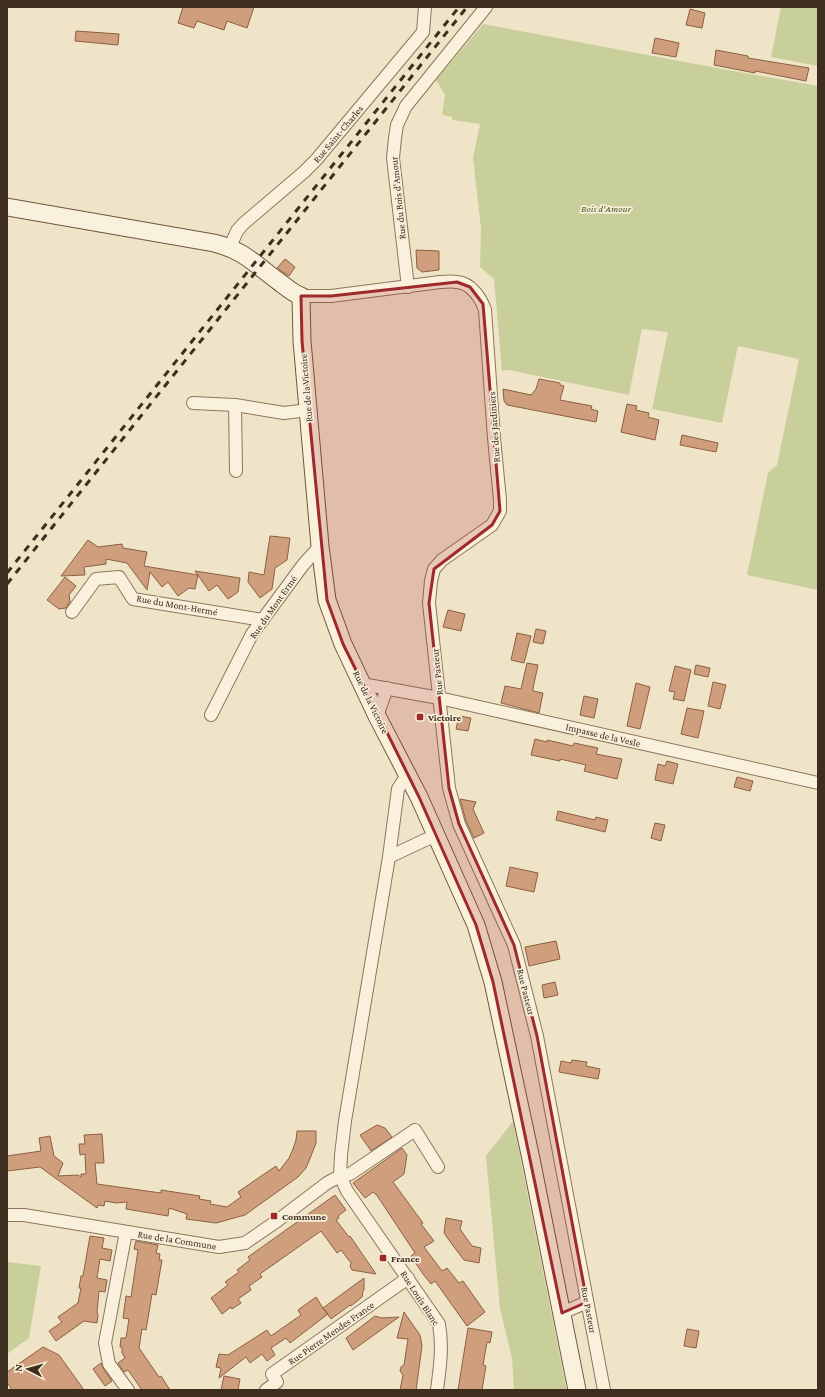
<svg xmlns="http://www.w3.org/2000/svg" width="825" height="1397" viewBox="0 0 825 1397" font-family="'Crimson Pro',serif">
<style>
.green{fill:#c9cf9b}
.building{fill:#cf9f7d;stroke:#8d5f41}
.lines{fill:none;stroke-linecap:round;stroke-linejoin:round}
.street-casing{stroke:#8d765c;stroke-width:14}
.secondary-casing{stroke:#6f573f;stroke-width:19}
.street{stroke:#faf1dc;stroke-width:12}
.secondary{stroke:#faf1dc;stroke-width:17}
.rail{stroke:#3d2e20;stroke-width:3;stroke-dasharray:7 7;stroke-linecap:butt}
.marked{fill:#9e2a2b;fill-opacity:0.2;stroke:#9e2a2b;stroke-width:3;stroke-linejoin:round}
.poi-dot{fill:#9e2a2b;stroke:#f7eed8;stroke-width:1.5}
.labels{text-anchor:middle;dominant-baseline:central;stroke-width:3.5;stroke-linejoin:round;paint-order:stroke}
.street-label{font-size:10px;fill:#3d2e20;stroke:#f7eed8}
.park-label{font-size:10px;font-style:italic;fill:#4d5a26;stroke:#f7eed8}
.poi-label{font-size:10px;font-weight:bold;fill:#3d2e20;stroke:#f7eed8;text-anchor:start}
</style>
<rect width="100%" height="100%" fill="#f0e4c8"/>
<g class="green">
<polygon points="781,7 818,7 818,66 771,57"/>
<polygon points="483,24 717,68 818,86 818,590 747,575 768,473 777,465 799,359 738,346 722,423 652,409 668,332 642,329 629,395 509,370 502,371 494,279 480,267 481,228 473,158 480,124 452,120 452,117 442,115 445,95 436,80"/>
<polygon points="513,1121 566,1387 567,1390 514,1390 512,1358 500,1309 486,1156"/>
<polygon points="7,1262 41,1266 29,1338 7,1354"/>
</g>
<g class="building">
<polygon points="183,7 254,7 247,28 227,21 224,30 197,21 194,28 178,23"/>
<polygon points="690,9 705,13 702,28 686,25"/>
<polygon points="76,31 119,34 118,45 75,41"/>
<polygon points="655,38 679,43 676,57 652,53"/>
<polygon points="716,50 748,56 748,58 809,68 806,81 755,71 755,73 714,65"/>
<polygon points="416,250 439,251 439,270 422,272 417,268"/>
<polygon points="285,259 295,267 289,276 277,268"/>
<polygon points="539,379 560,383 560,385 564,386 560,400 592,406 591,409 598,411 596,422 507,405 504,401 503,389 531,395 536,389"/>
<polygon points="627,404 637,406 636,410 649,413 648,417 659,420 655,440 621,432"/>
<polygon points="682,435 718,443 716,452 680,445"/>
<polygon points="270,536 290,538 287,560 275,568 272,589 260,598 248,582 249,572 264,575"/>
<polygon points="88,540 98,547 122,544 123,548 147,552 144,566 198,575 195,589 189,588 178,596 168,582 162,587 150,572 147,590 127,563 106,559 106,564 84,567 85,575 61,576"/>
<polygon points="195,571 240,578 238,592 228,599 217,585 209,591"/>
<polygon points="65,577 76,586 69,595 70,602 66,608 59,609 47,600"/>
<polygon points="448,610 465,614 461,631 443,627"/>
<polygon points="536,629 546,631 543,644 533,642"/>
<polygon points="517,633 531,636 524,663 511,660"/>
<polygon points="527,663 538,665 533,688 533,691 543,693 539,713 501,703 505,686 521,689"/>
<polygon points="696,665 710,668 708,677 694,674"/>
<polygon points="675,666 691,670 684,701 673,699 675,692 669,691"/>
<polygon points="713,682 726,685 720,709 708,706"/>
<polygon points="636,683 650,687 640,729 627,726"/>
<polygon points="584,696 598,699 594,718 580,715"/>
<polygon points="687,708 704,711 698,738 681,734"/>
<polygon points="459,716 471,718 468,731 456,729"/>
<polygon points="535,739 547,742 547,740 573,746 574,743 598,748 596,754 622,759 617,779 584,771 586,765 560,759 560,761 531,755"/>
<polygon points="667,761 678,764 673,784 655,780 658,764 665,766"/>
<polygon points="737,777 753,781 750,791 734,787"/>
<polygon points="460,799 476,802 473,809 484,833 474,838 466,821"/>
<polygon points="558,811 595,820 596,817 608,820 605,832 556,820"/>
<polygon points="655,823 665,825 661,841 651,838"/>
<polygon points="510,867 538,873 534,892 506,886"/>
<polygon points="556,941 560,959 529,966 525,947"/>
<polygon points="555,982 558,995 544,998 542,985"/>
<polygon points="572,1060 587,1062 586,1066 600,1069 598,1079 559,1072 561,1061 571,1063"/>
<polygon points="377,1125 385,1128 392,1137 371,1151 360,1135"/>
<polygon points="297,1131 316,1131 316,1143 311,1156 306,1168 298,1177 245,1215 216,1223 186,1219 187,1214 169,1208 168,1216 126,1209 127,1202 116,1203 105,1201 104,1206 98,1205 97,1208 40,1167 7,1171 7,1156 41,1151 39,1138 50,1136 54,1156 63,1163 58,1176 78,1175 81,1177 81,1174 86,1174 85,1154 80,1155 79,1144 85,1144 84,1135 102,1134 104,1163 95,1163 97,1184 161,1193 161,1190 200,1196 199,1199 211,1201 210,1204 227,1207 241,1197 238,1192 251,1183 276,1166 279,1171 289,1158 293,1149 296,1140"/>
<polygon points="402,1148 407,1155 404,1174 393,1182 423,1223 421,1224 434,1241 424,1247 442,1271 447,1268 459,1283 463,1281 485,1312 467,1326 435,1281 431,1284 423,1274 411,1256 415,1253 376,1194 375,1194 373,1192 365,1198 353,1183"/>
<polygon points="335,1195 346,1210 338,1216 339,1218 336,1220 349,1237 350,1236 376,1274 352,1270 350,1266 351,1263 341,1250 337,1253 321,1231 260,1274 262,1277 249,1286 251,1290 238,1299 241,1303 232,1309 231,1307 222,1314 211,1298 228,1285 225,1282 239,1272 237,1270 250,1260 248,1257"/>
<polygon points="446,1218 462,1221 460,1229 472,1246 481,1248 479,1263 464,1260 454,1247 444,1233"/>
<polygon points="90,1236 104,1238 102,1248 112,1250 110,1261 100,1259 97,1278 107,1280 105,1292 99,1291 97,1312 98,1315 97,1323 84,1321 56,1341 49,1331 62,1322 58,1317 78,1303 81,1288 79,1288 81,1276 83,1276"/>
<polygon points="136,1241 158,1245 156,1253 160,1254 159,1260 162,1260 156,1295 152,1294 146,1330 142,1329 139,1348 159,1377 161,1376 170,1390 142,1390 128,1370 124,1372 118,1363 125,1358 122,1353 122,1347 120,1347 121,1338 126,1338 129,1319 123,1318 126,1296 131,1297 138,1250 134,1249"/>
<polygon points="364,1278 364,1290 363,1291 362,1297 351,1306 350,1305 331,1319 323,1308 328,1314 290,1343 286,1338 271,1348 275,1355 267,1361 262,1354 250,1363 246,1357 219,1378 221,1368 216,1367 219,1354 228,1355 267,1330 271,1336 301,1315 298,1310 316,1297 323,1308"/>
<polygon points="404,1312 420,1335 422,1346 416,1390 400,1390 403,1375 400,1371 401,1367 404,1365 408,1339 397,1338"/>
<polygon points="375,1316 382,1318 399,1317 353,1350 346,1338"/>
<polygon points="468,1328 492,1332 490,1343 487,1342 483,1365 486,1366 482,1390 458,1390"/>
<polygon points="687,1329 699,1331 696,1348 684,1346"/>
<polygon points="43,1347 59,1355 84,1390 12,1390 7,1382 7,1372"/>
<polygon points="101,1363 103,1368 112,1381 105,1386 93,1369"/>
<polygon points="224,1376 240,1379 238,1390 221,1390"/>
</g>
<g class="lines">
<defs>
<g id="street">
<polyline points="230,247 237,231 243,224 304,172 316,160 423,32 425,7"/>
<polyline points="408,287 393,158 395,138 397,125 406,106 486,7"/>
<path d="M301 296H331L440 282C446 282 451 281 457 282 471 283 481 298 485 310L494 438 500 500V511L492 525 442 560 434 569 431 581 429 603 449 788 459 824 514 945 537 1036 604 1390"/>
<polyline points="193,403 235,405 284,413 308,410"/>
<polyline points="235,405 236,471"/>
<polyline points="72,612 96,579 119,577 133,599 263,620"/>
<polyline points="362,684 439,698 818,783"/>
<polyline points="211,715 252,634 303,565 320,546"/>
<polyline points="377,716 387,688"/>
<path d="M407 775 398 789 389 857 345 1121 341 1155 340 1176 347 1191 439 1324C443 1347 440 1367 437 1390"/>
<polyline points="389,857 425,840 436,836"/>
<polyline points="7,1215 24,1215 219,1247 245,1243 277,1221 327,1183 340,1176 350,1174 415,1130 438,1167"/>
<polyline points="126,1232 105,1343 109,1364 128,1390"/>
<polyline points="562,1313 587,1302"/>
<polyline points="266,1390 277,1382 272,1374 408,1278"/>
</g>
<path id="secondary" d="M7 207 214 243C243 250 255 264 278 281 285 286 292 293 301 296L302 341 320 546 327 600 343 644 377 716 419 797 476 925 493 982 531 1159 577 1390"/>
</defs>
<use href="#street" class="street-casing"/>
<use href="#secondary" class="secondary-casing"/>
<use href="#street" class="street"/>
<use href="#secondary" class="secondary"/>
<g class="rail">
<polyline points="7,573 459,7"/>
<polyline points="7,584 467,7"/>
</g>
</g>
<path class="marked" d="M457 282 470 287 483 304 500 511 492 525 434 569 429 603 449 788 459 824 514 945 537 1036 587 1302 562 1313 493 982 476 925 419 797 343 644 327 600 302 341 301 296H331Z"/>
<g class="poi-dot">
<rect x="416" y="713" width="8" height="8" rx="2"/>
<rect x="270" y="1212" width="8" height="8" rx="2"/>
<rect x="379" y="1254" width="8" height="8" rx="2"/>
</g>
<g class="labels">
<g class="street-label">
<text transform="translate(338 134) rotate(-50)">Rue Saint-Charles</text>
<text transform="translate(398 198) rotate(-96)">Rue du Bois d'Amour</text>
<text transform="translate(306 388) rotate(-95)">Rue de la Victoire</text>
<text transform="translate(494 427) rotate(-94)">Rue des Jardiniers</text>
<text transform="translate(177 605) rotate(10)">Rue du Mont-Hermé</text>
<text transform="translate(273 607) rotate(-55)">Rue du Mont Ermé</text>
<text transform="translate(437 672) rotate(-96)">Rue Pasteur</text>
<text transform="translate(371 702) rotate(64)">Rue de la Victoire</text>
<text transform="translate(603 735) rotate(13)">Impasse de la Vesle</text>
<text transform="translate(526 992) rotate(76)">Rue Pasteur</text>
<text transform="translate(177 1240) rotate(9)">Rue de la Commune</text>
<text transform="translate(420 1298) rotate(57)">Rue Louis Blanc</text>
<text transform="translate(589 1310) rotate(79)">Rue Pasteur</text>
<text transform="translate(331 1333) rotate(-35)">Rue Pierre Mendes France</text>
</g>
<g class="park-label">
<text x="606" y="208">Bois d'Amour</text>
</g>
<g class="poi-label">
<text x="428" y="717">Victoire</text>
<text x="282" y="1216">Commune</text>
<text x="391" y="1258">France</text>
</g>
</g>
<rect width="825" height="1397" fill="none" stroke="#3d2e20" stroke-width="16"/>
<g transform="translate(28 1369) rotate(276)" stroke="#f7eed8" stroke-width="3" paint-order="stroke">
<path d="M0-3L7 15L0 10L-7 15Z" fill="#3d2e20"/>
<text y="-6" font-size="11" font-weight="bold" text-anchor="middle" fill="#3d2e20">N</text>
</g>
</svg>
